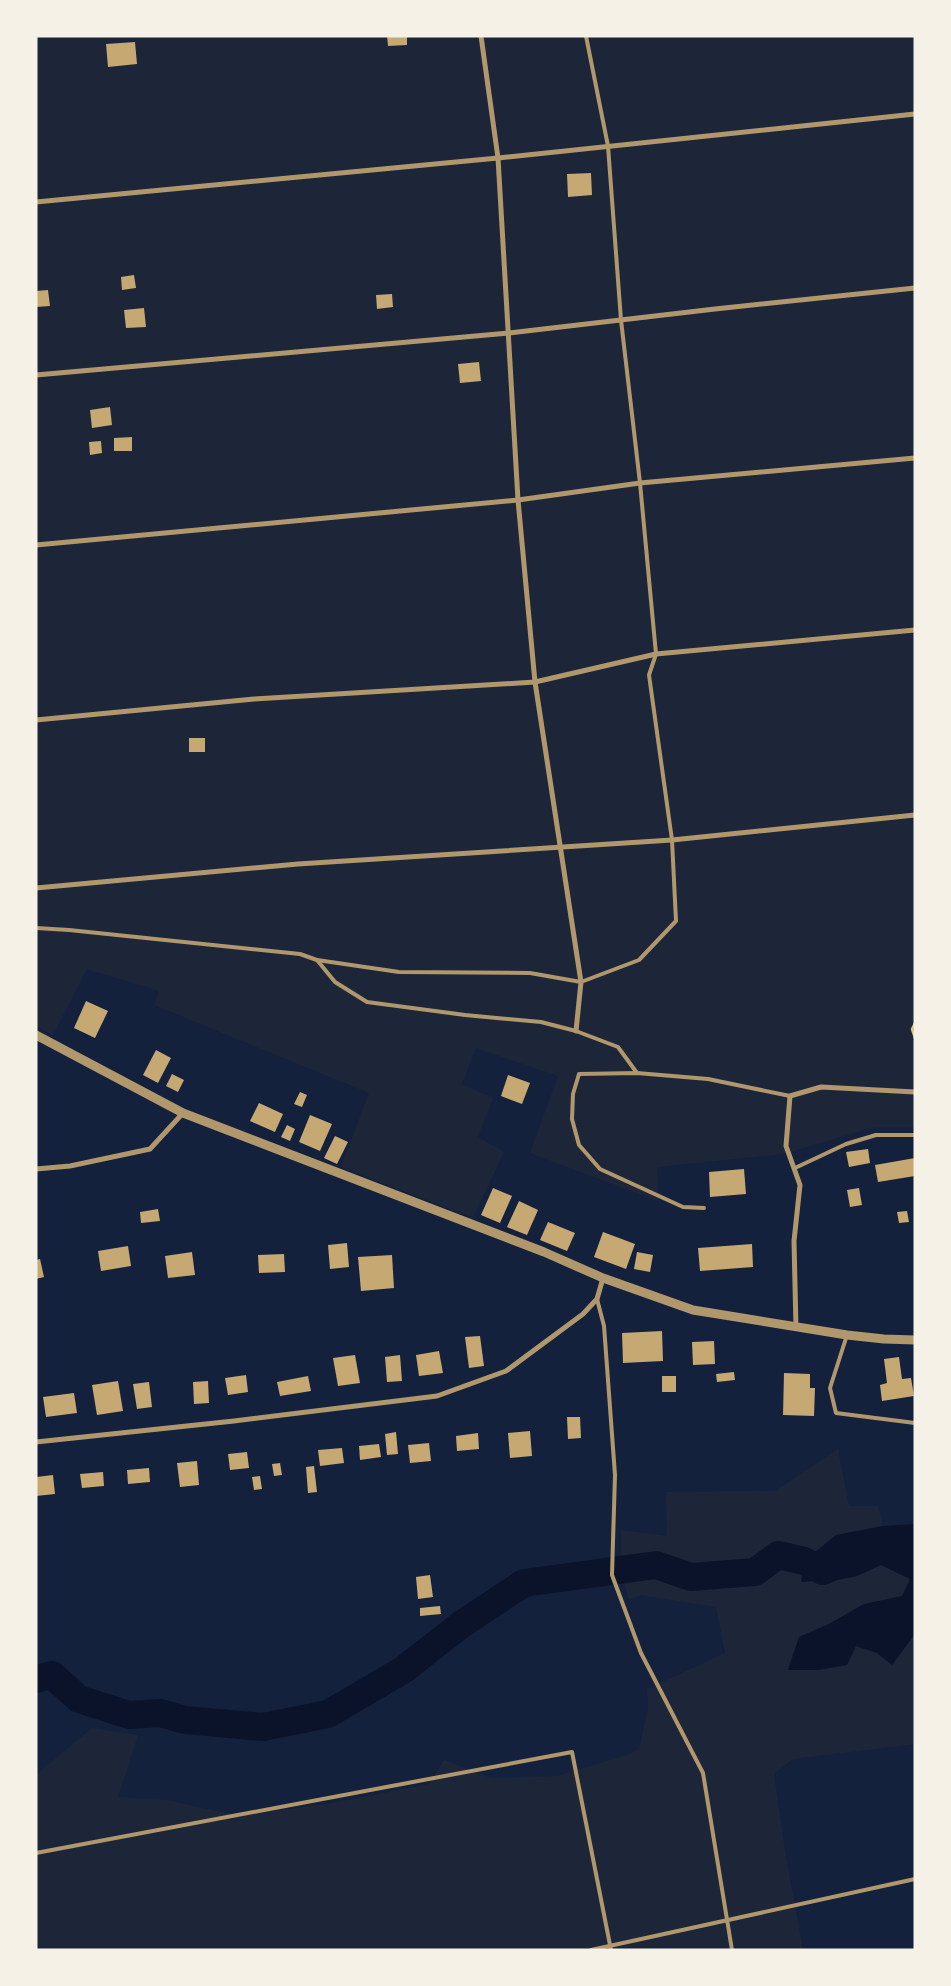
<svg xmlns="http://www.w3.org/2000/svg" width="951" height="1986" viewBox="0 0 951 1986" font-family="'DM Sans',sans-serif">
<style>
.green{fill:#1d2539}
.water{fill:#0b132b}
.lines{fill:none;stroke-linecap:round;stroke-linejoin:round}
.river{stroke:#0b132b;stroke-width:28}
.building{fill:#c6a872}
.path{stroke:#e5c07b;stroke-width:2.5}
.service{stroke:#b1986c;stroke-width:4}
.minor{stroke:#b1986c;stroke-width:5}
.tertiary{stroke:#b1986c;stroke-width:9}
</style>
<rect width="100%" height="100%" fill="#14213d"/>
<g class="green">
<polygon points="36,36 915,36 915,1127 875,1127 783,1154 657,1167 658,1201 530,1153 558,1076 476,1048 462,1084 493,1098 478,1137 504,1152 473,1218 341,1167 369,1093 154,1005 159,991 87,969 53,1035 36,1026"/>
<polygon points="838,1449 849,1506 878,1506 883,1526 836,1535 801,1581 838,1580 857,1576 881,1565 911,1579 903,1596 864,1604 829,1624 799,1637 788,1670 818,1670 847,1665 855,1646 877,1653 892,1665 915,1634 915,1744 793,1759 774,1774 785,1851 803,1950 36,1950 36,1775 92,1728 138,1735 118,1797 167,1800 239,1816 332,1803 429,1784 444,1760 491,1778 557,1776 630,1754 639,1749 648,1708 647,1689 725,1653 716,1607 640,1595 629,1600 621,1570 621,1530 667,1536 666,1492 776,1491"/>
</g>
<polygon class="water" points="915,1524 915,1634 892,1665 877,1653 856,1646 847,1665 818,1670 788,1670 799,1637 829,1624 864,1604 902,1596 910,1579 881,1565 857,1576 838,1580 801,1582 804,1561 836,1535 883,1526"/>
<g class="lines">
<polyline class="river" points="36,1679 52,1675 79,1699 129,1715 160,1713 185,1720 263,1727 328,1714 403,1670 462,1624 524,1583 656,1565 691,1577 755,1572 778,1555 804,1561 823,1571 836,1565"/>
</g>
<g class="building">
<polygon points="387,36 407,36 407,45 388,46"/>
<polygon points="135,42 137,64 108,67 106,44"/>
<polygon points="591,173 592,195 568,197 567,174"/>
<polygon points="134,275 136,288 122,290 121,277"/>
<polygon points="48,290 50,306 36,307 36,291"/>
<polygon points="392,294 393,307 377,309 376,295"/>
<polygon points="144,308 146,327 126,328 124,310"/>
<polygon points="479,362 481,381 460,383 458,364"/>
<polygon points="110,407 112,425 92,428 90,410"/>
<polygon points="132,437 132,451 114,451 114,438"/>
<polygon points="101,441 102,453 90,455 89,442"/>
<rect x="189" y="738" width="16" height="14"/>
<polygon points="86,1001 108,1011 95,1038 74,1028"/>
<polygon points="156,1050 171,1058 158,1083 143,1075"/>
<polygon points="172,1074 184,1080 178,1092 166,1086"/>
<polygon points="508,1075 530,1083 522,1104 501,1096"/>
<polygon points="300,1092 307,1095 302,1107 294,1104"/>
<polygon points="259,1103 283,1114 275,1132 250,1121"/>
<polygon points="310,1115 332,1124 320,1151 299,1142"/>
<polygon points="287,1125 295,1129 290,1141 281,1137"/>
<polygon points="335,1136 348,1142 337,1164 324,1158"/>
<polygon points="868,1149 870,1163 849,1167 846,1152"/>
<polygon points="915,1158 915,1176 878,1182 875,1165"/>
<polygon points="744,1169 746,1194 710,1197 709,1172"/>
<polygon points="493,1188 512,1196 500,1223 481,1215"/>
<polygon points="859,1188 862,1205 850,1207 847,1190"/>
<polygon points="519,1201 538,1210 527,1235 507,1227"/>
<polygon points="158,1209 160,1221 141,1223 140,1212"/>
<polygon points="907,1211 909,1222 899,1223 897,1212"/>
<polygon points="548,1222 575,1233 567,1251 540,1240"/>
<polygon points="603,1232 635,1244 626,1269 594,1257"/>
<polygon points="347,1243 349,1267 330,1269 328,1245"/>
<polygon points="752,1244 753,1267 700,1271 698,1248"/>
<polygon points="128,1246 131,1266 101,1271 98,1251"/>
<polygon points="192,1252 195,1275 168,1278 165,1256"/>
<polygon points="637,1252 653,1255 650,1272 634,1269"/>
<polygon points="284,1254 285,1272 259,1273 258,1255"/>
<polygon points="392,1255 394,1288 361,1291 358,1257"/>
<polygon points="40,1259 44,1277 36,1279 36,1260"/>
<polygon points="662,1331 663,1361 623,1363 622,1333"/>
<polygon points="480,1336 484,1366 469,1368 465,1337"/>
<polygon points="714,1341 715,1364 693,1365 692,1342"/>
<polygon points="439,1351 443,1373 419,1376 416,1355"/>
<polygon points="355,1355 360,1383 338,1386 333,1358"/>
<polygon points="400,1355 402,1381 387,1382 385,1357"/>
<polygon points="899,1357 902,1379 911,1378 914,1396 882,1401 880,1385 887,1383 884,1359"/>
<polygon points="734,1372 735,1380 717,1382 716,1374"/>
<polygon points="784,1373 810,1374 810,1388 815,1388 814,1416 783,1415"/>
<polygon points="246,1375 248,1392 228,1395 225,1378"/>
<polygon points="308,1376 311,1391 280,1396 277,1382"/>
<rect x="662" y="1376" width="14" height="16"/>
<polygon points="118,1381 123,1411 97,1415 92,1385"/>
<polygon points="208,1381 209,1403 194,1404 193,1382"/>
<polygon points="149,1382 152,1407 137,1409 133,1384"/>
<polygon points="74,1393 77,1413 46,1417 43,1397"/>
<polygon points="567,1417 580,1417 581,1438 568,1439"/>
<polygon points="530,1431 532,1456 510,1458 508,1433"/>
<polygon points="396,1432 398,1454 387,1455 385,1434"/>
<polygon points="478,1433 479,1449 457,1451 456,1436"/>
<polygon points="429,1443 431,1461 410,1463 408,1445"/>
<polygon points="379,1444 381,1457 360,1460 359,1446"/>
<polygon points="342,1448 344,1463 320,1466 318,1450"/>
<polygon points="247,1452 249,1468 230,1470 228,1454"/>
<polygon points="197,1461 199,1485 180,1487 177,1463"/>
<polygon points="280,1463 282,1475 274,1476 272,1464"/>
<polygon points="314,1466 317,1492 308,1493 306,1467"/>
<polygon points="149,1468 150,1482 128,1484 127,1470"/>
<polygon points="103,1472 104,1486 82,1488 80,1474"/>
<polygon points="53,1475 55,1494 36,1496 36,1477"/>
<polygon points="260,1476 262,1489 254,1490 252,1477"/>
<polygon points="430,1575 433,1597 418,1599 416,1577"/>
<polygon points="440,1606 441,1614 420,1616 420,1608"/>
</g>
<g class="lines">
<polyline class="path" points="915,1023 912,1029 915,1038"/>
<g class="service">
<polyline points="36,928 69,930 300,954 317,960 335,982 367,1002 465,1015 541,1022 576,1031 618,1047 637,1073"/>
<polyline points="317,960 399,972 530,973 581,982 639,960 676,921 672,840 649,675 656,654 640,483 621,320 608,146 586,36"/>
<polyline points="795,1168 846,1144 876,1135 915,1135"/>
<polyline points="704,1208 683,1207 600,1169 579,1145 572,1119 573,1094 579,1074 637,1073 708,1079 790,1096"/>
<polyline points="597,1299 604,1326 615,1475 612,1575 641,1653 703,1773 732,1950"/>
<polyline points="847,1335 830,1388 836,1413 915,1423"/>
<polyline points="36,1853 572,1752 611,1950"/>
<polyline points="591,1950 915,1879"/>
</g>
<g class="minor">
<polyline points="481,36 498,158 518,500 535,682 581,982 576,1031"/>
<polyline points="36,202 498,158 915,114"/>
<polyline points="36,375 509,333 715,309 915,288"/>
<polyline points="36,545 518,500 640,483 915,458"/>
<polyline points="36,720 254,699 535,682 656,654 915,630"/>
<polyline points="36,888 298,864 672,840 915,815"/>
<polyline points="36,1169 70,1166 150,1149 183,1113"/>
<polyline points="796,1328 794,1241 800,1185 786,1146 790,1096 821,1087 915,1092"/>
<polyline points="36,1442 234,1421 437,1396 506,1371 583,1314 597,1299 603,1278"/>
</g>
<polyline class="tertiary" points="36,1035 183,1113 544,1252 603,1278 693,1310 847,1335 884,1339 915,1340"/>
</g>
<rect width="951" height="1986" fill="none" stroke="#f6f1e7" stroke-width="75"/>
</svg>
